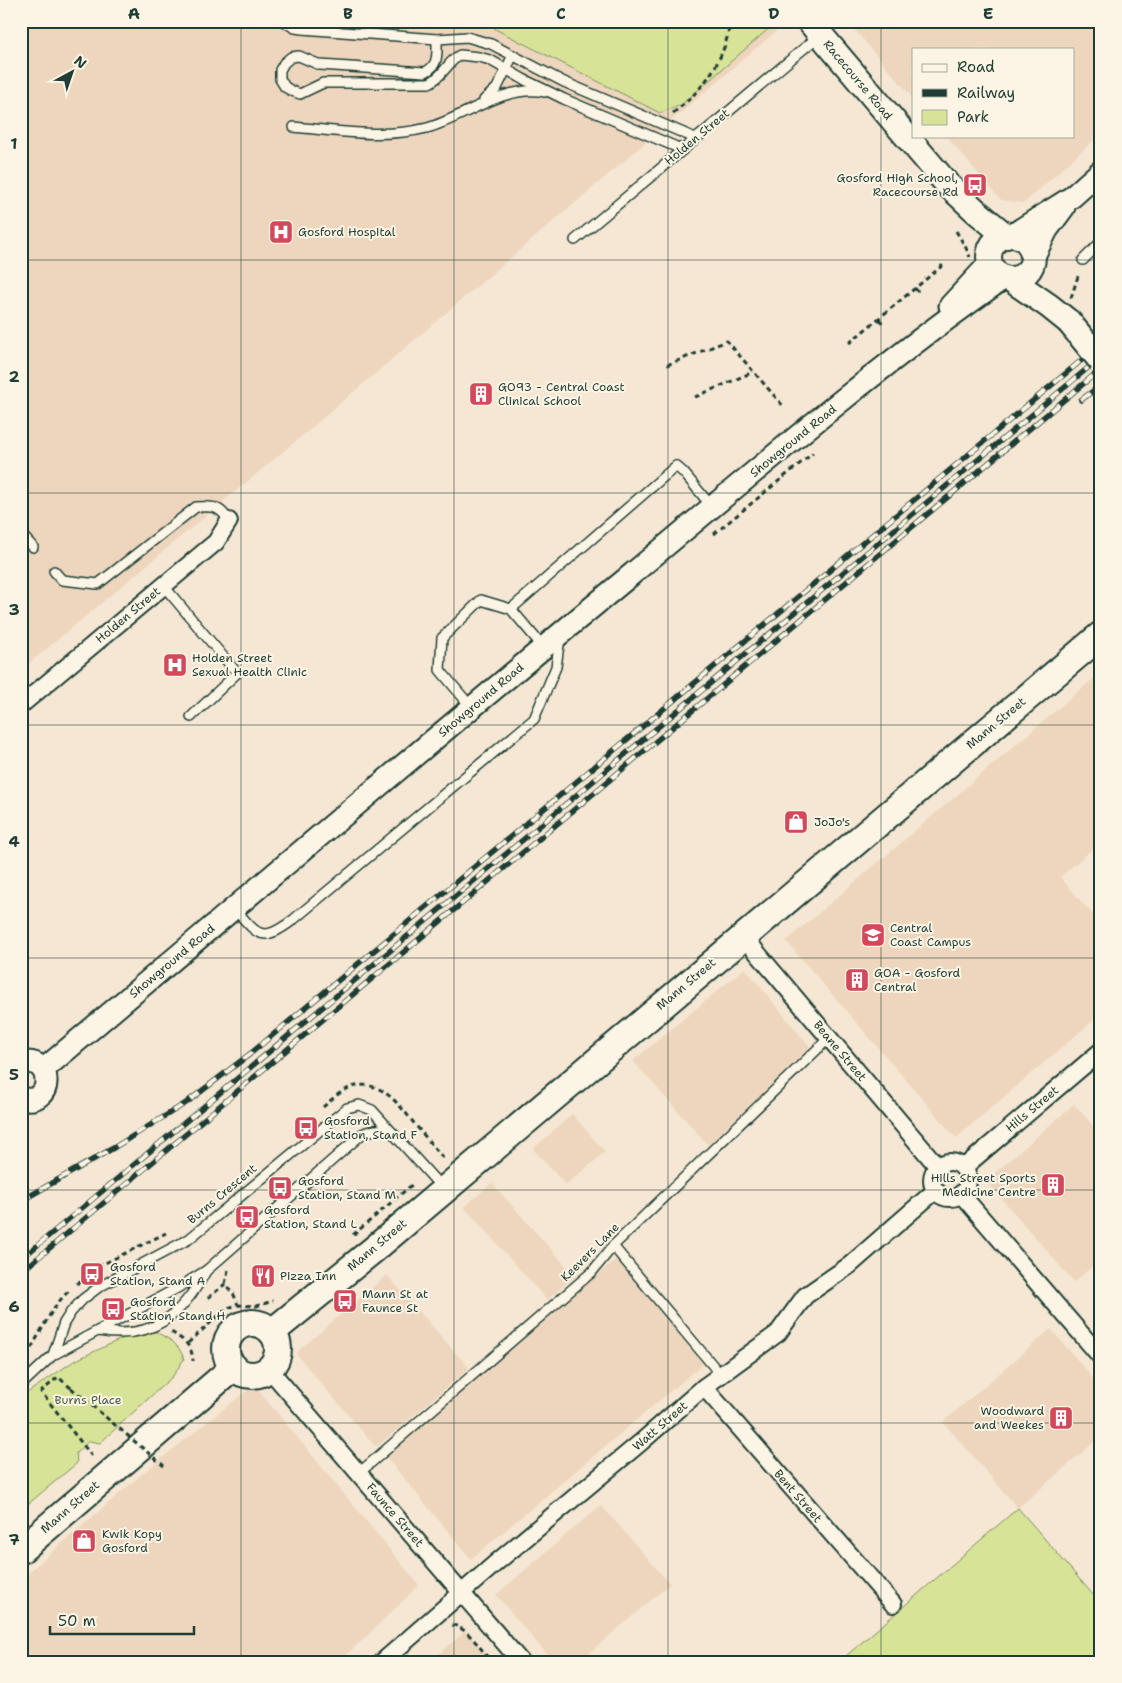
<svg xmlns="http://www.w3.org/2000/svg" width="1122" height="1683" viewBox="0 0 1122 1683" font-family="'Shantell Sans',sans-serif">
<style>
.built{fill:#edd6bd}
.green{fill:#d7e396;stroke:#7b9065}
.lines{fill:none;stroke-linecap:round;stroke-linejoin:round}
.service-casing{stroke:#1f3d34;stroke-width:12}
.minor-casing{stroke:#1f3d34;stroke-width:20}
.tertiary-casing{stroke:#1f3d34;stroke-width:25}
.secondary-casing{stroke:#1f3d34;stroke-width:28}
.primary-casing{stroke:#1f3d34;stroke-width:30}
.path{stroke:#1f3d34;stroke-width:3;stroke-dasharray:5 4;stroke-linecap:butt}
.service{stroke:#fcf5e5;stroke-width:9}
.minor{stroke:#fcf5e5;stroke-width:16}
.tertiary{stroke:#fcf5e5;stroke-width:21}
.secondary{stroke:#fcf5e5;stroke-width:24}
.primary{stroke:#fcf5e5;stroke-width:26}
.rail-casing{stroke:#1f3d34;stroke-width:5.5}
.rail{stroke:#fcf5e5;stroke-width:4;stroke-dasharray:11;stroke-linecap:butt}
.secondary-bridge-casing{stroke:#1f3d34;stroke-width:28;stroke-linecap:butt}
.path-bridge{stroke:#1f3d34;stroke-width:3;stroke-dasharray:5 4;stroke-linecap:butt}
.secondary-bridge{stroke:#fcf5e5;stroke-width:24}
.grid{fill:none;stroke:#1f3d34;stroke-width:1;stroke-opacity:0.55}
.labels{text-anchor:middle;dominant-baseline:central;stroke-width:4;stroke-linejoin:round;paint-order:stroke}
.street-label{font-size:12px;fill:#1f3d34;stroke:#fcf5e5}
.poi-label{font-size:12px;fill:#1f3d34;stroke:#fcf5e5;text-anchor:start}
.park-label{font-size:12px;fill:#445e48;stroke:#fcf5e5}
.neatline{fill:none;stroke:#1f3d34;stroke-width:2}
.grid-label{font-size:16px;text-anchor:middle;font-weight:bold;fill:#1f3d34}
</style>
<rect width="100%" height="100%" fill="#f5e7d3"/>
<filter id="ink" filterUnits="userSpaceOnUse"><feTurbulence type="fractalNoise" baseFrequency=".02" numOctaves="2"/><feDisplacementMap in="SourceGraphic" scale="10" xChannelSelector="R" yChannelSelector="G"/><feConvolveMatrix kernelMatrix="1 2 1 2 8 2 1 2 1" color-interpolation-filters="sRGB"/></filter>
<g filter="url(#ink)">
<g class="built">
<polygon points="21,21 774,21 780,28 303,435 21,670"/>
<polygon points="847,21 1101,21 1101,134 1024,203 1001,200 946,136 1073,136 1073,49 913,49 913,98"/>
<polygon points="1101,672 1101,842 1060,877 1101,924 1101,1014 956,1138 786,941"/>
<polygon points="745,968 810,1047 708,1145 633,1061"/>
<polygon points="1074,1104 1101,1135 1101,1259 1074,1282 986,1181"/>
<polygon points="572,1114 605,1152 566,1185 533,1149"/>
<polygon points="492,1183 575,1276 547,1300 464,1207"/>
<polygon points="616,1259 703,1364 471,1559 386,1457"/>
<polygon points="387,1275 469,1368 378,1446 374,1445 297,1355 299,1350"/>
<polygon points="1051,1329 1101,1388 1101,1436 1018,1508 943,1422"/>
<polygon points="254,1385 419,1585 365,1638 338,1662 21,1662 21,1579 142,1474"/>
<polygon points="601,1505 670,1584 579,1662 554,1662 496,1595"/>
<polygon points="466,1631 493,1662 429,1662"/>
</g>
<g class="green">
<polygon points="488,21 770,21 773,25 681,105 660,113 495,29"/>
<path d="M154 1331C169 1339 178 1342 184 1359L173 1376 100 1443 89 1441 76 1453 77 1463 21 1510V1397L74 1361 121 1339Z"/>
<polygon points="1018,1508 1101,1604 1101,1662 839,1662"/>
</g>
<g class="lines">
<defs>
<g id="service">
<polyline points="283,21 295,28 302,29 437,39"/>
<polyline points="484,100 497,88 513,55"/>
<path d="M294 127C338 131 383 139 427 128 464 118 504 84 545 92"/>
<path d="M681 149 564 99 523 79 490 60 479 57 460 55C447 62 443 77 429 83H323L300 94 292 91 285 87 280 79V70L284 63 291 57 299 56 320 65 425 72C439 66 437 53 437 39L467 37 491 44 564 82 695 138"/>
<polyline points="575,240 820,35"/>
<polyline points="1083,260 1101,242"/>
<polyline points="21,534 33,547"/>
<path d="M54 571 62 580 98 584 196 507C213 506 220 506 229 521"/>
<polyline points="163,585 237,673 191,717"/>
<polyline points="511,609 676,466 684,473 712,507"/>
<polyline points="472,708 440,670 442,638 481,600 511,609 544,648"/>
<path d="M234 908C258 935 261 944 293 920L534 719 556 667 560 638"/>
<polyline points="613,1246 720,1374"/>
<path d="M99 1331C152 1341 182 1315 206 1271"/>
<path d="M53 1355 181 1286 207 1270 362 1134C372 1129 382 1128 393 1133"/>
<polyline points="21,1385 53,1355 64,1323 71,1312 83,1299 99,1287 189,1239 347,1108 359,1105 372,1110 443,1189"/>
<polyline points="359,1473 592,1272 613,1246 829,1038"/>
</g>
<g id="minor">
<polyline points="21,705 216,542 229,521"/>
<polyline points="743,936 938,1167"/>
<circle cx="950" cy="1180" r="18"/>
<polyline points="963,1168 1101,1051"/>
<polyline points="961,1194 1101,1357"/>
<polyline points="269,1369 521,1662"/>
<polyline points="704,1387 893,1604"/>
<polyline points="382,1662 497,1562 640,1443 704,1387 778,1333 805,1296 850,1265 936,1190"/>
</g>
<g id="tertiary">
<polyline points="1012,235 1072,197 1101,171"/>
<polyline points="1033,258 1047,230 1064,207"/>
<polyline points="950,306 990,263"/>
<path d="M21 1063C55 1055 54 1108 21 1098"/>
<path d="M43 1070C239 904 434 738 632 574 753 473 874 369 1004 278"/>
</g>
<g id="secondary">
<polyline points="809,21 947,184 977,212 1006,236"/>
<circle cx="1011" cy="257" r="22"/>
<polyline points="1010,279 1049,306 1069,322"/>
</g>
<g id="primary">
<circle cx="252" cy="1349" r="26"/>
<polyline points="272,1332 378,1246 1101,635"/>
<polyline points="21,1550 234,1367"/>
</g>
</defs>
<use href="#service" class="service-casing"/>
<use href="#minor" class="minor-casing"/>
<use href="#tertiary" class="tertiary-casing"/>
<use href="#secondary" class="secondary-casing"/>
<use href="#primary" class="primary-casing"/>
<g class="path">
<path d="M673 113C703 90 726 60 730 21"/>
<polyline points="956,231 966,248 970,257"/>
<polyline points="915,288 920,295"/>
<polyline points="1071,298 1079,273"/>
<polyline points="879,319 884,325"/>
<polyline points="849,343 943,265"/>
<polyline points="667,365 727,341 784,407"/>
<polyline points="695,397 753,372"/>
<polyline points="714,534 813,453"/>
<path d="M323 1107C330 1101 338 1093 347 1089 377 1075 397 1102 413 1122 423 1134 433 1146 443 1158"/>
<polyline points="353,1235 414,1183"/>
<polyline points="228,1270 225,1284 234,1295 238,1305"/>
<polyline points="77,1284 95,1268 166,1233"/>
<polyline points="208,1298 225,1284"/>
<path d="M171 1332C184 1340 192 1345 193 1361"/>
<polyline points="188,1343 227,1308 238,1305 256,1306 273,1301"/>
<path d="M21 1363C39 1340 48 1309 70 1290"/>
<polyline points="71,1388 58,1377 41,1392 92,1456"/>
<path d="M452 1625C466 1626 483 1651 491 1662"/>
</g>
<use href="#service" class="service"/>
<use href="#minor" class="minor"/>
<use href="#tertiary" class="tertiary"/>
<use href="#secondary" class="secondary"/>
<use href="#primary" class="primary"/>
<defs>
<g id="rail">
<polyline points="1081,400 1101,385"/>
<polyline points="21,1201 115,1147 186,1103 250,1054 1101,344"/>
<polyline points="21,1259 1101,357"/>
<polyline points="21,1272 1101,369"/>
</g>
</defs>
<use href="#rail" class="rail-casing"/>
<use href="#rail" class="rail"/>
<defs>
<polyline id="secondary-bridge" points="1069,322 1101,361"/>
</defs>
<use href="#secondary-bridge" class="secondary-bridge-casing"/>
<polyline class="path-bridge" points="71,1388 164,1466"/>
<use href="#secondary-bridge" class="secondary-bridge"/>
</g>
</g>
<path class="grid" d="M241 21V1662M454 21V1662M668 21V1662M881 21V1662M21 260H1101M21 493H1101M21 725H1101M21 958H1101M21 1190H1101M21 1423H1101"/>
<defs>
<symbol id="bus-square" viewBox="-11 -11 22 22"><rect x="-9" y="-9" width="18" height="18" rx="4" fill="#d1495b" stroke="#fcf5e5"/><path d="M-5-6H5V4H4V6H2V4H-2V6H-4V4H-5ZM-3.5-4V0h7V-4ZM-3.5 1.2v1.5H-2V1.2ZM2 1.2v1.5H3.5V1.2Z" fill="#fff"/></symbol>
<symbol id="hospital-square" viewBox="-11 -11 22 22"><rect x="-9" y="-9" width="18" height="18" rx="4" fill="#d1495b" stroke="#fcf5e5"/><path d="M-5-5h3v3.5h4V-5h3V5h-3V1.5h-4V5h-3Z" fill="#fff"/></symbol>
<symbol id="building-square" viewBox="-11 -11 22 22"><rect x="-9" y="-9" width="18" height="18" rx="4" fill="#d1495b" stroke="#fcf5e5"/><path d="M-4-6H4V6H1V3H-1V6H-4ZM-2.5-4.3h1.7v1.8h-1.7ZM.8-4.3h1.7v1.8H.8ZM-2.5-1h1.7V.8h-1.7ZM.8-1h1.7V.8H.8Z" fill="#fff"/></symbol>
<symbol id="shop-square" viewBox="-11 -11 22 22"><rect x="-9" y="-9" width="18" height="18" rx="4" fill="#d1495b" stroke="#fcf5e5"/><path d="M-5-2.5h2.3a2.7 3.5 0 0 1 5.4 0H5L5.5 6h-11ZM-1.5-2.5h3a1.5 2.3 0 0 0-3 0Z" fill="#fff"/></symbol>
<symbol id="university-square" viewBox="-11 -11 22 22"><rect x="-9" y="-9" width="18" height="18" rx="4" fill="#d1495b" stroke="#fcf5e5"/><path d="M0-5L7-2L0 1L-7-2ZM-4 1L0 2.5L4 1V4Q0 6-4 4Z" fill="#fff"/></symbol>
<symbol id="restaurant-square" viewBox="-11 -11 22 22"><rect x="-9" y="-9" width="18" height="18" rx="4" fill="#d1495b" stroke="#fcf5e5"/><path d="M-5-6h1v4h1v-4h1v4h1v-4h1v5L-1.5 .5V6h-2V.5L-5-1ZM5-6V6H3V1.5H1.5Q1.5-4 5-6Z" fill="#fff"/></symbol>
</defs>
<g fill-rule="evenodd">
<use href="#bus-square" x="961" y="171" width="28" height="28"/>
<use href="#hospital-square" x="267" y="218" width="28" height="28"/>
<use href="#building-square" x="467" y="380" width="28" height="28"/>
<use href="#hospital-square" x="161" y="651" width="28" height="28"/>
<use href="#shop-square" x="782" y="808" width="28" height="28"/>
<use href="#university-square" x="859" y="921" width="28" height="28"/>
<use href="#building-square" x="843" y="966" width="28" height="28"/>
<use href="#bus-square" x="292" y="1114" width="28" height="28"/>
<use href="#building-square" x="1039" y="1171" width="28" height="28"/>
<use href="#bus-square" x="266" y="1174" width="28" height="28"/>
<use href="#bus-square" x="233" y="1203" width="28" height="28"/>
<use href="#bus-square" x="78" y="1260" width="28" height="28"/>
<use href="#restaurant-square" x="249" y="1262" width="28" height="28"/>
<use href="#bus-square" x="331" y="1287" width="28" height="28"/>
<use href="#bus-square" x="99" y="1295" width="28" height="28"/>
<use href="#building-square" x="1047" y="1404" width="28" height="28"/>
<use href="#shop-square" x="70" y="1527" width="28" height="28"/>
</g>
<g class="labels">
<g class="street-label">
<text transform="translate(858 80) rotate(50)">Racecourse Road</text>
<text transform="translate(697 137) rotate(-40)">Holden Street</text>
<text transform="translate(793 441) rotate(-39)">Showground Road</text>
<text transform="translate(128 615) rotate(-40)">Holden Street</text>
<text transform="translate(481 700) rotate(-40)">Showground Road</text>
<text transform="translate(996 723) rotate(-40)">Mann Street</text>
<text transform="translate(172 961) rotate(-40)">Showground Road</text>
<text transform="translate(686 984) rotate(-40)">Mann Street</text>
<text transform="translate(840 1051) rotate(50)">Beane Street</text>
<text transform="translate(1032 1109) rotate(-40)">Hills Street</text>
<text transform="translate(222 1194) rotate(-40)">Burns Crescent</text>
<text transform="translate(377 1245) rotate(-40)">Mann Street</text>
<text transform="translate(590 1252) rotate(-45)">Keevers Lane</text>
<text transform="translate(660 1426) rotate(-41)">Watt Street</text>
<text transform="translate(798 1496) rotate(49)">Bent Street</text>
<text transform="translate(70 1507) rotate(-41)">Mann Street</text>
<text transform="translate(395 1515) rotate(49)">Faunce Street</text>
</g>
<g class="poi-label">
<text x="958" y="178" text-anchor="end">Gosford High School,<tspan x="958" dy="14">Racecourse Rd</tspan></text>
<text x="298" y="232">Gosford Hospital</text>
<text x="498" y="387">GO93 - Central Coast<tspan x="498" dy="14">Clinical School</tspan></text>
<text x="192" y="658">Holden Street<tspan x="192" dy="14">Sexual Health Clinic</tspan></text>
<text x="814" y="822">JoJo's</text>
<text x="890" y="928">Central<tspan x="890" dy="14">Coast Campus</tspan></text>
<text x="874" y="973">GOA - Gosford<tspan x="874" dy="14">Central</tspan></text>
<text x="324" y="1121">Gosford<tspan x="324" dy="14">Station, Stand F</tspan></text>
<text x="1036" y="1178" text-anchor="end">Hills Street Sports<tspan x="1036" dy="14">Medicine Centre</tspan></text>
<text x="298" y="1181">Gosford<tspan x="298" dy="14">Station, Stand M</tspan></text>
<text x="264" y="1210">Gosford<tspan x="264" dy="14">Station, Stand L</tspan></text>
<text x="110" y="1267">Gosford<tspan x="110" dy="14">Station, Stand A</tspan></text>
<text x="280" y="1276">Pizza Inn</text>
<text x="362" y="1294">Mann St at<tspan x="362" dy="14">Faunce St</tspan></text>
<text x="130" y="1302">Gosford<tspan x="130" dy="14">Station, Stand H</tspan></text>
<text x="1044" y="1411" text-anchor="end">Woodward<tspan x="1044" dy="14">and Weekes</tspan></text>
<text x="102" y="1534">Kwik Kopy<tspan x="102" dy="14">Gosford</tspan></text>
</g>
<g class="park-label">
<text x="88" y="1400">Burns Place</text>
</g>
</g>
<rect width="1122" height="1683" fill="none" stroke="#fcf5e5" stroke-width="55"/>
<rect x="912" y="48" width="162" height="90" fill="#fcf5e5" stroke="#a4ab9e"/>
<rect x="922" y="64" width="25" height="8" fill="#fcf5e5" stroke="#a4ab9e"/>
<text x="957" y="72" font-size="15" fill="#1f3d34">Road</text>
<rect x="922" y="89" width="25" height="8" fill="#1f3d34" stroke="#a4ab9e"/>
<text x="957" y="98" font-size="15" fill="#1f3d34">Railway</text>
<rect x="922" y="110" width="25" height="15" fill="#d7e396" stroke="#a4ab9e"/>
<text x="957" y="122" font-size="15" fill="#1f3d34">Park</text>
<g transform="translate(72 72) rotate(40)" stroke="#fcf5e5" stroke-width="4" paint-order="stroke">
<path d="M0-4L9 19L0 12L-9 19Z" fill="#1f3d34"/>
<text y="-8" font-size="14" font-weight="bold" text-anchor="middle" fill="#1f3d34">N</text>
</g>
<path d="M50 1626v8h144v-8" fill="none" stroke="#1f3d34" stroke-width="2.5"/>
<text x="58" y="1626" font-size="15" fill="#1f3d34" stroke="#fcf5e5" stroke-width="4" paint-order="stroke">50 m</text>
<rect x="28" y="28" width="1066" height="1628" class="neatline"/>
<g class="grid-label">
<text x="134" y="19">A</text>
<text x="348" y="19">B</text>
<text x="561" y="19">C</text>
<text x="774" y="19">D</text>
<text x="988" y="19">E</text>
<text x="14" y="149">1</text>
<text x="14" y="382">2</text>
<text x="14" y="615">3</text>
<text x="14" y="847">4</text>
<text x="14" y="1080">5</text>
<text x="14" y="1312">6</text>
<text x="14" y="1545">7</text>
</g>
</svg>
